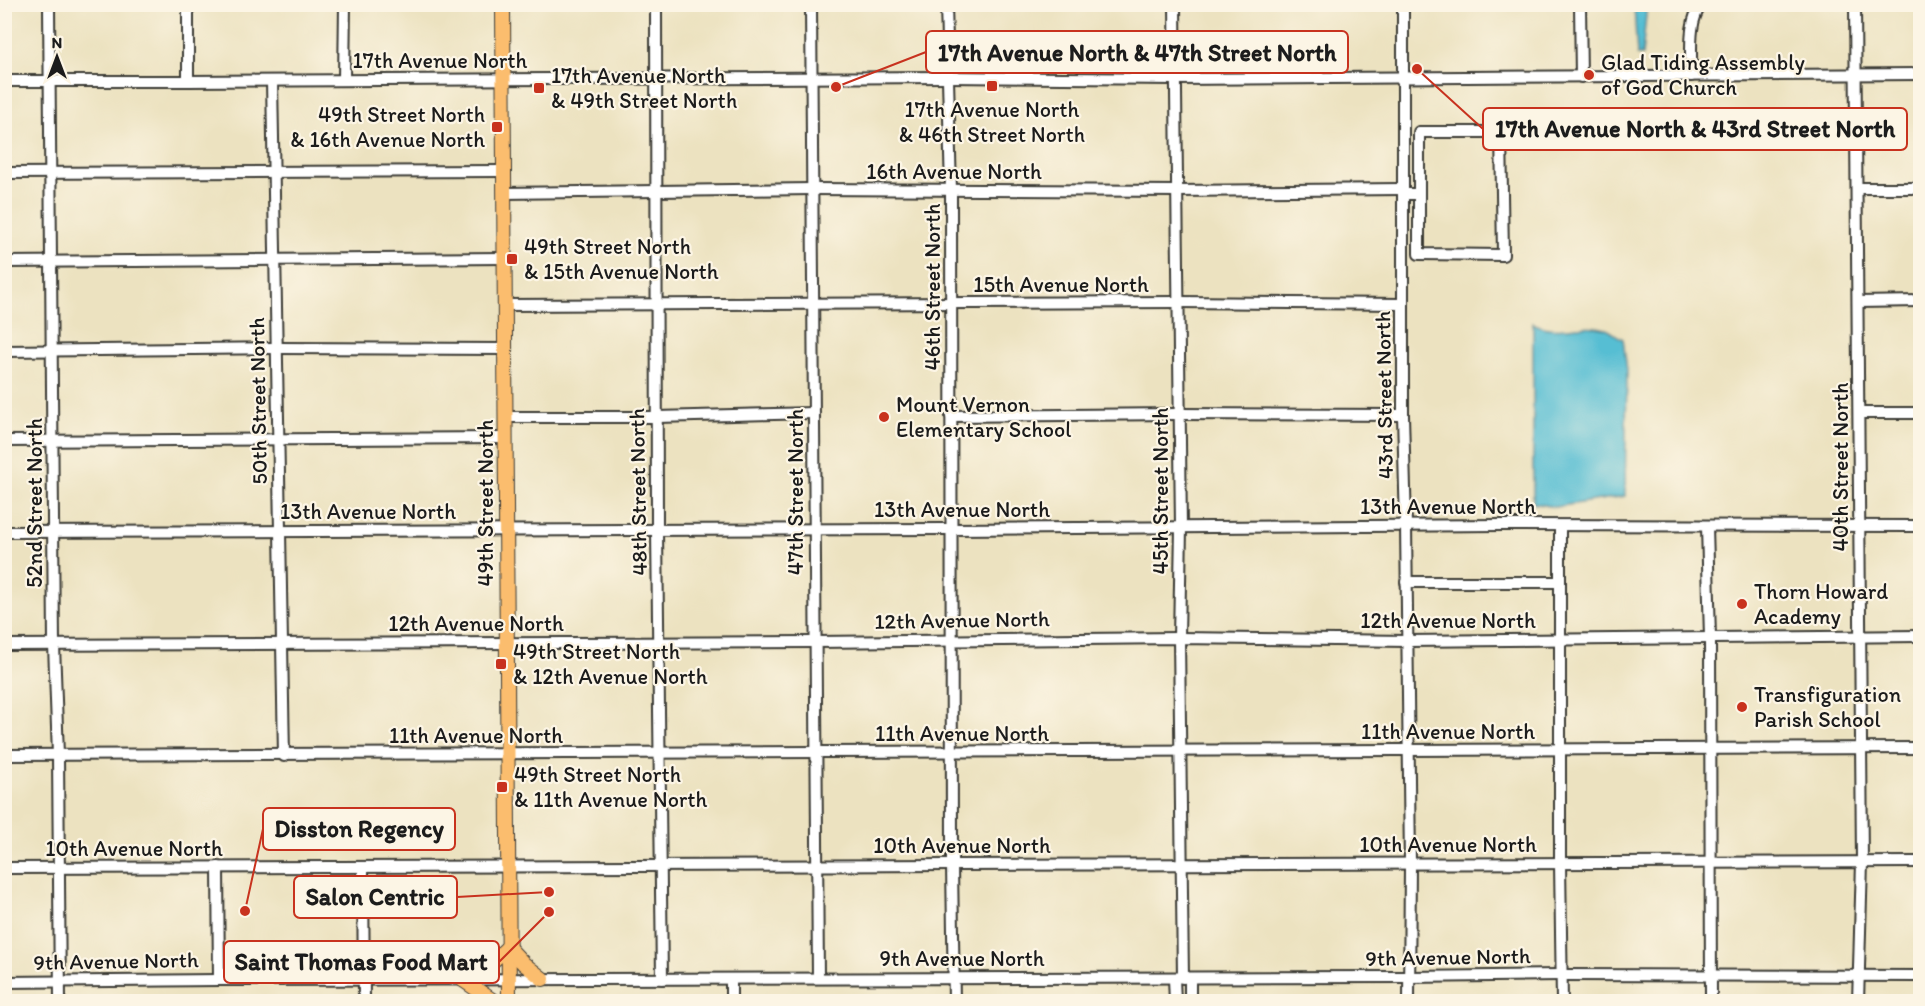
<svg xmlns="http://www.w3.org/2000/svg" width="1925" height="1006" viewBox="0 0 1925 1006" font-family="Itim,sans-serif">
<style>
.water{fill:#56bed3;stroke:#396d78;stroke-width:1.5}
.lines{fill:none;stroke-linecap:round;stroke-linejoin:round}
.minor-casing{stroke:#3b3a35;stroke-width:14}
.major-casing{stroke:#3b3a35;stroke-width:16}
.minor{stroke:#fff;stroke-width:10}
.major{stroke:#fbbd6e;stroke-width:14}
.poi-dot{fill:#c8321e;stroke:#fcf5e5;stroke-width:2}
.labels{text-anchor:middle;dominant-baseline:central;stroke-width:4.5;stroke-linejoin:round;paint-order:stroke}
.street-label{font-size:22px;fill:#1c1c1c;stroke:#fcf5e5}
.poi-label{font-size:22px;fill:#1c1c1c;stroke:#fcf5e5;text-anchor:start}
.leader{fill:none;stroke:#c8321e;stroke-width:2}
.callout-dot{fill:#c8321e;stroke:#fcf5e5;stroke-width:2}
.callout{fill:#fcf5e5;stroke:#c8321e;stroke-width:2}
.callout-label{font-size:24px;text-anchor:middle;font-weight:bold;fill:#1c1c1c}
</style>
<rect width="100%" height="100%" fill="#fcf5e5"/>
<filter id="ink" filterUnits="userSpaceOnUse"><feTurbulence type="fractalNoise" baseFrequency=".0167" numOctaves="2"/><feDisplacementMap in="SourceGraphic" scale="12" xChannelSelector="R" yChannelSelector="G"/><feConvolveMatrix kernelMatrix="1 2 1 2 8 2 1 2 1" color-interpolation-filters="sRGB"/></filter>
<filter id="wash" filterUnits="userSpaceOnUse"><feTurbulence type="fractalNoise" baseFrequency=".008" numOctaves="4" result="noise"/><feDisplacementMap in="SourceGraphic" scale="24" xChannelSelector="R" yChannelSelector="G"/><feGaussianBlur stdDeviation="1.35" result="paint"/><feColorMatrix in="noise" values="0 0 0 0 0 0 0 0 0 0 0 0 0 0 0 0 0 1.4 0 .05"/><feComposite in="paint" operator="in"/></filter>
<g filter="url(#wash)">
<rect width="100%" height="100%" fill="#ece2c0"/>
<g class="water">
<polygon points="1634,5 1647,5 1642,55 1637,55"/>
<path d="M1533 323C1556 336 1581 321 1606 329 1611 331 1617 336 1623 339L1627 371 1625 496 1555 507 1533 503Z"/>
</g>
</g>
<g filter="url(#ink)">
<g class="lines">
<defs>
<g id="minor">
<polyline points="49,4 54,645 58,755 60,1002"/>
<polyline points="188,4 188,81"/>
<polyline points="656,4 657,530 662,979"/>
<polyline points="811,4 818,978"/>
<polyline points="946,4 951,191 952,865 954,1002"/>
<polyline points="1175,4 1181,528 1179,638 1183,978"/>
<polyline points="1403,4 1403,415 1406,525 1410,864 1409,1002"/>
<polyline points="1580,4 1581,77"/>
<polyline points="1855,4 1862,862 1858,1002"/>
<path d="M1691 76C1692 54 1687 21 1702 4"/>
<polyline points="344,80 345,4"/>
<polyline points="4,81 188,81 948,77 1175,79 1920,74"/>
<polyline points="272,81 284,756"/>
<polyline points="4,173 504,171"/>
<polyline points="1857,188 1920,188"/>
<polyline points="504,193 812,189 1177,191 1403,189"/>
<polyline points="1403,194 1419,194 1419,132 1501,132 1503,255 1419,254 1419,194"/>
<polyline points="4,262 504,258"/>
<polyline points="1858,302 1920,301"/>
<polyline points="504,305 1179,302 1403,304"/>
<polyline points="4,351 277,348 505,349"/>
<polyline points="1859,413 1920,413"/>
<polyline points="951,416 1179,414 1403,415"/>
<polyline points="505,417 657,417 813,413"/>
<polyline points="4,441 505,438"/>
<polyline points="1560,526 1560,863 1562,1002"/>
<polyline points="1707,526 1710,638 1711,1002"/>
<polyline points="4,532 951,529 1502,525 1920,526"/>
<polyline points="1406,582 1560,582"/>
<polyline points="4,645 815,642 1179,638 1407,641 1920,636"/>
<polyline points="4,755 1920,748"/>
<polyline points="218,867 219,980"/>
<polyline points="363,867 364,1002"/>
<polyline points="4,868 1920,862"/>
<polyline points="1174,978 1175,1002"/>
<polyline points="1190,978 1190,1002"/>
<polyline points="731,979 731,1002"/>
<polyline points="4,982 219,980 1409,977 1562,975 1920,976"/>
</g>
<g id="major">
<polyline points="503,4 509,1002"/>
<polyline points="508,947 524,964 543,979"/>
<path d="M463 980C481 973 494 960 508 947"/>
<polyline points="463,980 495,1002"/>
</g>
</defs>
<use href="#minor" class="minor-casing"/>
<use href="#major" class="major-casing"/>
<use href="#minor" class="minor"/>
<use href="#major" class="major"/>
</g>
</g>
<g class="poi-dot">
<circle cx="1589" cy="75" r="6"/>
<rect x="986" y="80" width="12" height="12" rx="3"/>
<rect x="533" y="82" width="12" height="12" rx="3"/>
<rect x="491" y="121" width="12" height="12" rx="3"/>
<rect x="506" y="253" width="12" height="12" rx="3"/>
<circle cx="884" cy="417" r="6"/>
<circle cx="1742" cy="604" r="6"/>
<rect x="495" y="658" width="12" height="12" rx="3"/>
<circle cx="1742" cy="707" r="6"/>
<rect x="496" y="781" width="12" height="12" rx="3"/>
</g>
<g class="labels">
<g class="street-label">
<text x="440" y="60">17th Avenue North</text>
<text x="954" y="171">16th Avenue North</text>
<text x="1061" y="284">15th Avenue North</text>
<text transform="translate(932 287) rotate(-90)">46th Street North</text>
<text transform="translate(1384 395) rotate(-91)">43rd Street North</text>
<text transform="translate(258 401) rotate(-91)">50th Street North</text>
<text transform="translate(1840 467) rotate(-90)">40th Street North</text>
<text transform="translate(1160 491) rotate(-90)">45th Street North</text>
<text transform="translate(638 492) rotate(-91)">48th Street North</text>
<text transform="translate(795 492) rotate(-90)">47th Street North</text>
<text transform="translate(34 503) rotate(-90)">52nd Street North</text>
<text transform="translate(485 503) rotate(-90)">49th Street North</text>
<text x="1448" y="506">13th Avenue North</text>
<text x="962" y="509">13th Avenue North</text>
<text x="368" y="511">13th Avenue North</text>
<text transform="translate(962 620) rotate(-1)">12th Avenue North</text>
<text x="1448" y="620">12th Avenue North</text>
<text x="476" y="623">12th Avenue North</text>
<text x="1448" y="731">11th Avenue North</text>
<text x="962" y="733">11th Avenue North</text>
<text x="476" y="735">11th Avenue North</text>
<text x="1448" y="844">10th Avenue North</text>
<text x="962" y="845">10th Avenue North</text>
<text x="134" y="848">10th Avenue North</text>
<text transform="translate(1448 957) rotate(-1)">9th Avenue North</text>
<text x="962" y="958">9th Avenue North</text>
<text transform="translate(116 961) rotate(-1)">9th Avenue North</text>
</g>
<g class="poi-label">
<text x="1601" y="62">Glad Tiding Assembly<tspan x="1601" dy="25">of God Church</tspan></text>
<text x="551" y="75">17th Avenue North<tspan x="551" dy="25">&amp; 49th Street North</tspan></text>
<text x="992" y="109" text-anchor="middle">17th Avenue North<tspan x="992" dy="25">&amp; 46th Street North</tspan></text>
<text x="485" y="114" text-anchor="end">49th Street North<tspan x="485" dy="25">&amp; 16th Avenue North</tspan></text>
<text x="524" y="246">49th Street North<tspan x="524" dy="25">&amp; 15th Avenue North</tspan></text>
<text x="896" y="404">Mount Vernon<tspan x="896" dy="25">Elementary School</tspan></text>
<text x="1754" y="591">Thorn Howard<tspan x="1754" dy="25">Academy</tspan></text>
<text x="513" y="651">49th Street North<tspan x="513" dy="25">&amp; 12th Avenue North</tspan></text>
<text x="1754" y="694">Transfiguration<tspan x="1754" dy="25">Parish School</tspan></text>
<text x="514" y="774">49th Street North<tspan x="514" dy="25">&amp; 11th Avenue North</tspan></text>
</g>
</g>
<path class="leader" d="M836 87L926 52M1417 69L1483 129M245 911L263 829M549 892L457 897M549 912L499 962"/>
<g class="callout-dot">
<circle cx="836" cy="87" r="6"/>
<circle cx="1417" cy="69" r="6"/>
<circle cx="245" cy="911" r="6"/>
<circle cx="549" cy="892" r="6"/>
<circle cx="549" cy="912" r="6"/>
</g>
<g class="callout">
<rect x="926" y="31" width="422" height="42" rx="6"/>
<rect x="1483" y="108" width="424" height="42" rx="6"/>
<rect x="263" y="808" width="192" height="42" rx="6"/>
<rect x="294" y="876" width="163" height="42" rx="6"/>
<rect x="224" y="941" width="275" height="42" rx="6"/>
</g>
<g class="callout-label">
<text x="1137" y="61">17th Avenue North &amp; 47th Street North</text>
<text x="1695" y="137">17th Avenue North &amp; 43rd Street North</text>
<text x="359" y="837">Disston Regency</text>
<text x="375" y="905">Salon Centric</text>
<text x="361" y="970">Saint Thomas Food Mart</text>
</g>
<rect width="1925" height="1006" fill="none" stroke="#fcf5e5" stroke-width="24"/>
<g transform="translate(57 57)" stroke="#fcf5e5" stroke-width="4.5" paint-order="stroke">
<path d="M0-4.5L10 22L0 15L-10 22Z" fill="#1c1c1c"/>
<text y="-9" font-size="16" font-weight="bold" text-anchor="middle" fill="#1c1c1c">N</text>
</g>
</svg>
